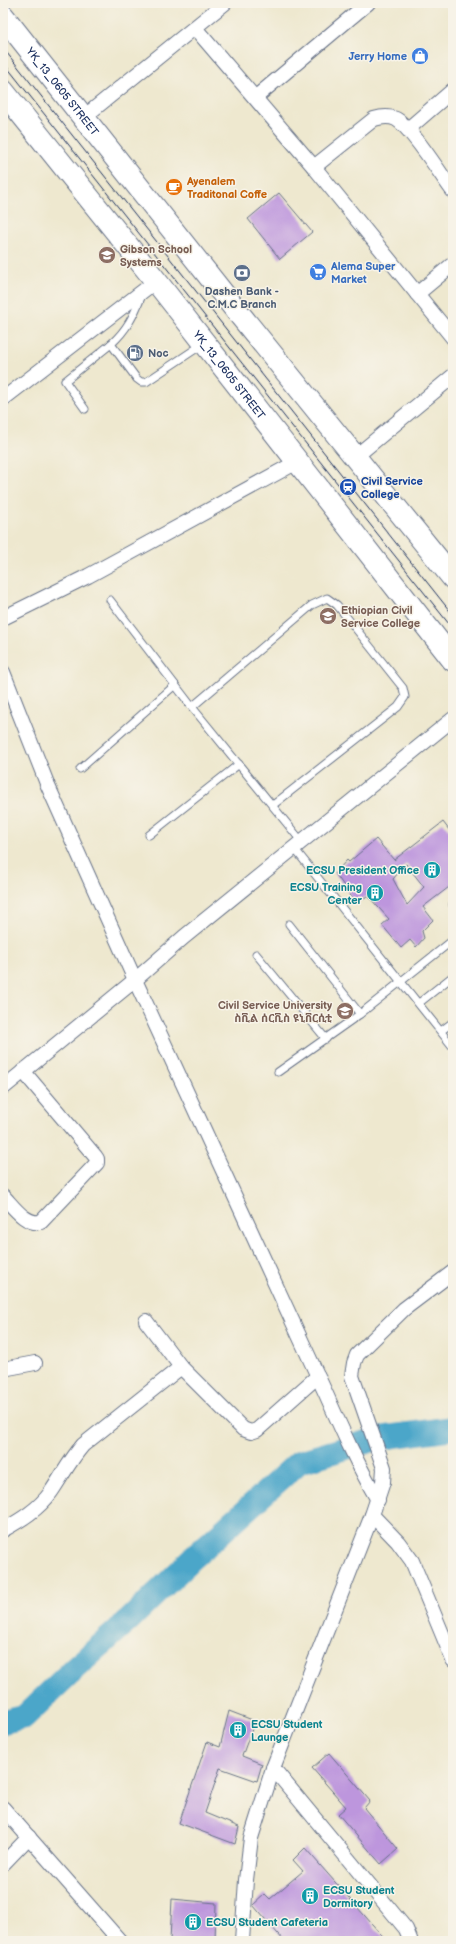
<svg xmlns="http://www.w3.org/2000/svg" width="456" height="1944" viewBox="0 0 456 1944" font-family="'Balsamiq Sans','Noto Sans Ethiopic',sans-serif">
<style>
.lines{fill:none;stroke-linecap:round;stroke-linejoin:round}
.river{stroke:#4ba6c9;stroke-width:24}
.building{fill:#bd96dd;fill-rule:evenodd}
.lane-casing{stroke:#657086;stroke-width:9}
.street-casing{stroke:#657086;stroke-width:16}
.primary-casing{stroke:#657086;stroke-width:24}
.lane{stroke:#fff;stroke-width:7}
.street{stroke:#fff;stroke-width:14}
.primary{stroke:#fff;stroke-width:22}
.tram{stroke:#1b2f5e;stroke-width:1}
.labels{text-anchor:middle;dominant-baseline:central;stroke-width:3;stroke-linejoin:round;paint-order:stroke}
.shop-label{font-size:11px;font-weight:bold;fill:#366cbe;stroke:#f7f3e8;text-anchor:end}
.street-label{font-size:11px;fill:#1b2f5e;stroke:#f7f3e8}
.food-label{font-size:11px;font-weight:bold;fill:#c56008;stroke:#f7f3e8;text-anchor:start}
.education-label{font-size:11px;font-weight:bold;fill:#785e54;stroke:#f7f3e8;text-anchor:start}
.service-label{font-size:11px;font-weight:bold;fill:#4e5e75;stroke:#f7f3e8}
.transit-label{font-size:11px;font-weight:bold;fill:#164399;stroke:#f7f3e8;text-anchor:start}
.culture-label{font-size:11px;font-weight:bold;fill:#0d838f;stroke:#f7f3e8;text-anchor:start}
</style>
<rect width="100%" height="100%" fill="#f7f3e8"/>
<filter id="ink" filterUnits="userSpaceOnUse"><feTurbulence type="fractalNoise" baseFrequency=".025" numOctaves="2"/><feDisplacementMap in="SourceGraphic" scale="8" xChannelSelector="R" yChannelSelector="G"/><feConvolveMatrix kernelMatrix="1 2 1 2 8 2 1 2 1" color-interpolation-filters="sRGB"/></filter>
<filter id="wash" filterUnits="userSpaceOnUse"><feTurbulence type="fractalNoise" baseFrequency=".012" numOctaves="4" result="noise"/><feDisplacementMap in="SourceGraphic" scale="16" xChannelSelector="R" yChannelSelector="G"/><feGaussianBlur stdDeviation="0.9" result="paint"/><feColorMatrix in="noise" values="0 0 0 0 0 0 0 0 0 0 0 0 0 0 0 0 0 1.4 0 .05"/><feComposite in="paint" operator="in"/></filter>
<g filter="url(#wash)">
<rect width="100%" height="100%" fill="#eee8cf"/>
<g class="lines">
<polyline class="river" points="3,1722 24,1717 74,1669 128,1621 194,1557 299,1462 380,1438 453,1428"/>
</g>
<g id="blocks">
<g class="building">
<polygon points="279,193 312,232 280,259 248,219"/>
<path d="M443 822 453 835V884L423 907 433 920 422 931 424 938 416 947 410 940 401 948 382 925 389 919 368 896 355 902 335 873 347 860 349 862 376 839 394 860ZM406 864 424 887 407 905 393 879Z"/>
<polygon points="229,1711 255,1721 242,1756 262,1764 257,1781 220,1768 205,1813 239,1827 235,1844 179,1823 207,1742 220,1747"/>
<polygon points="329,1753 370,1801 364,1808 398,1849 381,1864 338,1814 346,1807 312,1768"/>
<polygon points="305,1848 387,1941 284,1941 253,1905 265,1894 270,1899 303,1871 293,1860"/>
<polygon points="172,1899 216,1903 215,1941 170,1941"/>
</g>
</g>
</g>
<g filter="url(#ink)">
<use href="#blocks" fill-opacity="0" stroke="#657086" stroke-width="1"/>
<g class="lines">
<defs>
<g id="lane">
<path d="M142 295C134 315 127 330 111 344L137 379 141 382H146L203 344"/>
<polyline points="85,409 65,381 111,344"/>
<polyline points="110,600 192,707 302,842"/>
<polyline points="192,707 312,605 327,598 337,605 403,688 405,697 398,707 273,805"/>
<polyline points="80,769 175,685"/>
<polyline points="149,835 239,764"/>
<polyline points="294,848 453,1047"/>
<polyline points="453,904 453,905"/>
<polyline points="289,924 360,1014"/>
<polyline points="256,954 326,1039"/>
<polyline points="419,1003 453,976"/>
<polyline points="441,1031 453,1022"/>
<polyline points="278,1072 360,1014 453,940"/>
</g>
<g id="street">
<polyline points="195,28 314,167 453,338"/>
<polyline points="256,97 368,3"/>
<polyline points="84,117 225,3"/>
<polyline points="408,129 453,90"/>
<path d="M314 167 374 119C381 117 389 116 396 119 411 127 441 175 453 191"/>
<polyline points="417,294 453,264"/>
<polyline points="3,399 156,281"/>
<polyline points="355,457 453,376"/>
<polyline points="3,618 88,576 297,462"/>
<path d="M3 672 48 786 135 980 326 1394C342 1430 358 1466 378 1500"/>
<polyline points="3,1088 135,980 184,937 453,719"/>
<path d="M3 1196C13 1206 25 1225 41 1222L97 1163V1159L95 1156 23 1071"/>
<polyline points="146,1321 181,1367"/>
<polyline points="3,1369 35,1363"/>
<polyline points="372,1515 398,1542 412,1561 453,1660"/>
<path d="M3 1530C21 1520 39 1509 51 1492 62 1476 70 1460 83 1445L181 1367 243 1429 251 1432 257 1430 318 1376"/>
<polyline points="273,1768 406,1929 410,1939 409,1941"/>
<polyline points="3,1808 120,1941"/>
<polyline points="3,1864 29,1837"/>
<polyline points="242,1941 246,1880 251,1838 273,1768 372,1515 383,1482 384,1468 352,1376 354,1363 357,1355 404,1309 453,1272"/>
</g>
<g id="primary">
<path id="s1" d="M3 16 236 310 453 578"/>
<path id="s2" d="M3 91 156 281 453 660"/>
</g>
</defs>
<use href="#lane" class="lane-casing"/>
<use href="#street" class="street-casing"/>
<use href="#primary" class="primary-casing"/>
<use href="#lane" class="lane"/>
<use href="#street" class="street"/>
<use href="#primary" class="primary"/>
<g class="tram">
<polyline points="3,48 453,615"/>
<polyline points="3,62 453,629"/>
</g>
</g>
</g>
<defs>
<symbol id="shop-disc" viewBox="-11 -11 22 22"><circle r="9.5" fill="#3f7fe0" stroke="#f7f3e8"/><path d="M-5-2.5h2.3a2.7 3.5 0 0 1 5.4 0H5L5.5 6h-11ZM-1.5-2.5h3a1.5 2.3 0 0 0-3 0Z" fill="#fff"/></symbol>
<symbol id="cafe-disc" viewBox="-11 -11 22 22"><circle r="9.5" fill="#e8710a" stroke="#f7f3e8"/><path d="M-5.5-4.5H6V0H3Q3 3.5 0 3.5H-2.5Q-5.5 3.5-5.5 0ZM3-3.2v2h1.7v-2ZM-6 4.5H4V6H-6Z" fill="#fff"/></symbol>
<symbol id="school-disc" viewBox="-11 -11 22 22"><circle r="9.5" fill="#8d6e63" stroke="#f7f3e8"/><path d="M0-5L7-2L0 1L-7-2ZM-4 1L0 2.5L4 1V4Q0 6-4 4Z" fill="#fff"/></symbol>
<symbol id="supermarket-disc" viewBox="-11 -11 22 22"><circle r="9.5" fill="#3f7fe0" stroke="#f7f3e8"/><path d="M-6-5.5h2.5l.6 2H6L4.5 2H-2.5L-4.4-4H-6ZM-1.5 3.2a1.3 1.3 0 1 0 .1 0ZM3 3.2a1.3 1.3 0 1 0 .1 0Z" fill="#fff"/></symbol>
<symbol id="bank-disc" viewBox="-11 -11 22 22"><circle r="9.5" fill="#5c6f8a" stroke="#f7f3e8"/><path d="M-6-4H6V4H-6ZM0-2.3a2.3 2.3 0 1 0 0 4.6a2.3 2.3 0 1 0 0-4.6Z" fill="#fff"/></symbol>
<symbol id="fuel-disc" viewBox="-11 -11 22 22"><circle r="9.5" fill="#5c6f8a" stroke="#f7f3e8"/><path d="M-5.5-6h7V0h2V4h1.3V-2.5L3-4.5l.8-.8L6-3V5H2.5V1h-1V6h-7ZM-4.2-4.7v3.2H.2V-4.7Z" fill="#fff"/></symbol>
<symbol id="station-disc" viewBox="-11 -11 22 22"><circle r="9.5" fill="#1a4fb4" stroke="#f7f3e8"/><path d="M-3-6H3Q5-6 5-4V2Q5 4 3 4L4.5 6H3L1.5 4h-3L-3 6H-4.5L-3 4Q-5 4-5 2V-4Q-5-6-3-6ZM-3.5-4v3h7v-3ZM-3.5 1v1.5H-2V1ZM2 1v1.5H3.5V1Z" fill="#fff"/></symbol>
<symbol id="university-disc" viewBox="-11 -11 22 22"><circle r="9.5" fill="#8d6e63" stroke="#f7f3e8"/><path d="M0-5L7-2L0 1L-7-2ZM-4 1L0 2.5L4 1V4Q0 6-4 4Z" fill="#fff"/></symbol>
<symbol id="building-disc" viewBox="-11 -11 22 22"><circle r="9.5" fill="#0f9aa8" stroke="#f7f3e8"/><path d="M-4-6H4V6H1V3H-1V6H-4ZM-2.5-4.3h1.7v1.8h-1.7ZM.8-4.3h1.7v1.8H.8ZM-2.5-1h1.7V.8h-1.7ZM.8-1h1.7V.8H.8Z" fill="#fff"/></symbol>
</defs>
<g fill-rule="evenodd">
<use href="#shop-disc" x="410" y="46" width="20" height="20"/>
<use href="#cafe-disc" x="164" y="177" width="20" height="20"/>
<use href="#school-disc" x="97" y="245" width="20" height="20"/>
<use href="#supermarket-disc" x="308" y="262" width="20" height="20"/>
<use href="#bank-disc" x="232" y="263" width="20" height="20"/>
<use href="#fuel-disc" x="125" y="343" width="20" height="20"/>
<use href="#station-disc" x="338" y="477" width="20" height="20"/>
<use href="#university-disc" x="318" y="606" width="20" height="20"/>
<use href="#building-disc" x="422" y="860" width="20" height="20"/>
<use href="#building-disc" x="365" y="883" width="20" height="20"/>
<use href="#school-disc" x="335" y="1001" width="20" height="20"/>
<use href="#building-disc" x="228" y="1720" width="20" height="20"/>
<use href="#building-disc" x="300" y="1886" width="20" height="20"/>
<use href="#building-disc" x="183" y="1912" width="20" height="20"/>
</g>
<g class="labels">
<g class="shop-label">
<text x="407" y="56">Jerry Home</text>
<text x="331" y="266" text-anchor="start">Alema Super<tspan x="331" dy="13">Market</tspan></text>
</g>
<g class="street-label">
<text stroke="none"><textPath href="#s1" startOffset="96">YK_13_0605 STREET</textPath></text>
<text stroke="none"><textPath href="#s2" startOffset="363">YK_13_0605 STREET</textPath></text>
</g>
<g class="food-label">
<text x="187" y="181">Ayenalem<tspan x="187" dy="13">Traditonal Coffe</tspan></text>
</g>
<g class="education-label">
<text x="120" y="249">Gibson School<tspan x="120" dy="13">Systems</tspan></text>
<text x="341" y="610">Ethiopian Civil<tspan x="341" dy="13">Service College</tspan></text>
<text x="332" y="1005" text-anchor="end">Civil Service University<tspan x="332" dy="13">ስቪል ሰርቪስ ዩኒቨርሲቲ</tspan></text>
</g>
<g class="service-label">
<text x="242" y="291">Dashen Bank -<tspan x="242" dy="13">C.M.C Branch</tspan></text>
<text x="148" y="353" text-anchor="start">Noc</text>
</g>
<g class="transit-label">
<text x="361" y="481">Civil Service<tspan x="361" dy="13">College</tspan></text>
</g>
<g class="culture-label">
<text x="419" y="870" text-anchor="end">ECSU President Office</text>
<text x="362" y="887" text-anchor="end">ECSU Training<tspan x="362" dy="13">Center</tspan></text>
<text x="251" y="1724">ECSU Student<tspan x="251" dy="13">Launge</tspan></text>
<text x="323" y="1890">ECSU Student<tspan x="323" dy="13">Dormitory</tspan></text>
<text x="206" y="1922">ECSU Student Cafeteria</text>
</g>
</g>
<rect width="456" height="1944" fill="none" stroke="#f7f3e8" stroke-width="16"/>
</svg>
